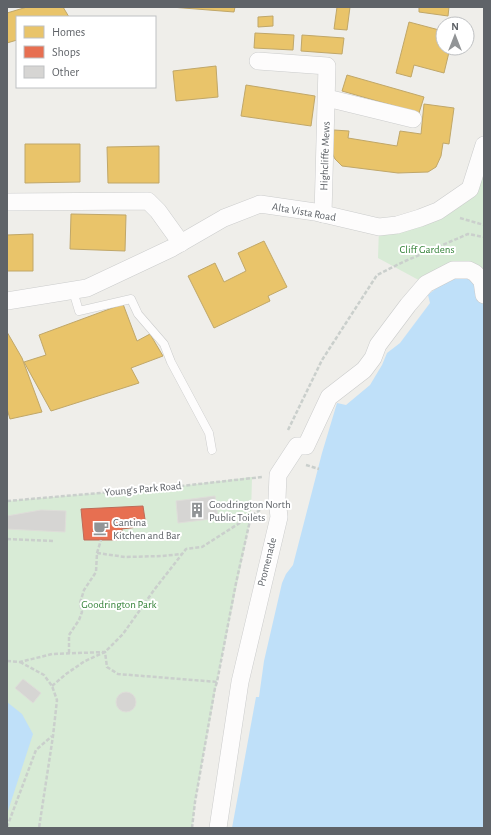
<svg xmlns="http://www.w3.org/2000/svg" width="491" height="835" viewBox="0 0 491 835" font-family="'Alegreya Sans',sans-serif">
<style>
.green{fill:#d8ebd6}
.water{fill:#bfe0f9}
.homes{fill:#e9c46a;stroke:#c0a769}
.shops{fill:#e76f51;stroke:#be6b58}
.building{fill:#d6d5d3;stroke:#deddd9}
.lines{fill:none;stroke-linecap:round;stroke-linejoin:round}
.lane-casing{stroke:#cbcccc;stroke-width:9}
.street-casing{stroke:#cbcccc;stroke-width:18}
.path{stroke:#cacfcc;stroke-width:2.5;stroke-dasharray:4 2;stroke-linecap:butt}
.lane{stroke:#fdfcfc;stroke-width:8}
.street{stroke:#fdfcfc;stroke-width:17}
.labels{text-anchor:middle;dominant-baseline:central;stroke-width:4;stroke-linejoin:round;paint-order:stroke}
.street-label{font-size:11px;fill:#5f6368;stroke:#fff}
.park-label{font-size:11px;fill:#348238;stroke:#fff}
.poi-label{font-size:11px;fill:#5f6368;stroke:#fff;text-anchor:start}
</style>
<rect width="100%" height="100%" fill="#efeeea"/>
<g class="green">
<polygon points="484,145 484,295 426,284 378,258 379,227 470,189"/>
<polygon points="252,477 251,516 217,682 195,802 192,828 7,828 7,501 181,486"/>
</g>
<g class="water">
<path d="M466 276 478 285 484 308V828H232L256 697H259L264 661 282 583 286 574 293 565 322 453 337 403 346 405 370 385 382 365 387 353 400 343 430 303 428 295C439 285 451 279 466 276Z"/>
<polygon points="7,702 22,714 33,734 7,814"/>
</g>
<g class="homes">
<polygon points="27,7 63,7 69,17 17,17 17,40 7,43 7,13"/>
<polygon points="171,7 235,7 234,12"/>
<polygon points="337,7 350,7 347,30 334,29"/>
<polygon points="419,7 449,7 448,16 419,12"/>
<polygon points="273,16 273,26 258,27 258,17"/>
<polygon points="409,22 443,31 443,48 450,48 444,73 414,65 411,77 396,73"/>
<polygon points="255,33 294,35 293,50 254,48"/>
<polygon points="302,35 344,38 342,54 301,51"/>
<polygon points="216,66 218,97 176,101 173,71"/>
<polygon points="347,75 424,97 419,113 342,91"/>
<polygon points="246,85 315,96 311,126 241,116"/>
<polygon points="424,104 454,108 449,144 443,143 441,156 436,167 428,172 398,173 342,166 335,159 332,153 334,130 349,131 348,138 397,146 400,131 421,134"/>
<polygon points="25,144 80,144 80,182 25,183"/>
<polygon points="159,146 159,183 108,183 107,147"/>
<polygon points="71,214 126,215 125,251 70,249"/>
<polygon points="33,234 33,271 7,271 7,235"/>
<polygon points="264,241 287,287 268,296 270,301 214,328 188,276 215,263 224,282 246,271 238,253"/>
<polygon points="123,304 137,341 150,334 163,356 131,368 139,383 51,411 24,362 46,355 39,335"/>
<polygon points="7,332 22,358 42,412 10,419 7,409"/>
</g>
<polygon class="shops" points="143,506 146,526 122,529 121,540 84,540 81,509"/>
<g class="building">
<polygon points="215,496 218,518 178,523 176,501"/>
<polygon points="41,510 66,511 65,532 7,529 7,516"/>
<polygon points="23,679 41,693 33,703 15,688"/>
<circle cx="126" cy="702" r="10"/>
</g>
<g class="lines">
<defs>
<polyline id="lane" points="73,291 79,311 131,299 138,314 164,344 171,362 209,433 212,450"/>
<g id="street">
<polyline points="258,61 327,66 323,214"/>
<polyline points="327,98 413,119"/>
<polyline points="7,202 148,201 158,211 181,243"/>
<polyline points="7,301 87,288 172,248 224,218 260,204 315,212 379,227 397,225 420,218 438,211 470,189 484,145"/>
<polyline points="218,828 240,682 279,517 277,499 278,475 297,446 306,446 329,397 364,370 373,358 378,345 408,305 426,284 453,270 469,270 475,273 482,281 484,295"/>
</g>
</defs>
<use href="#lane" class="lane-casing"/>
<use href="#street" class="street-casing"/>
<g class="path">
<polyline points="460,218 484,225"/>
<polyline points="288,430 322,360 377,275 403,262 468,234 484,237"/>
<polyline points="306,465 319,469"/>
<polyline points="7,501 181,486 262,477"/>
<polyline points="7,539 54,541"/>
<polyline points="97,553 125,557 162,556 182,554"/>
<polyline points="69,653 69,635 79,620 82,612 80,603 84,590 96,572 97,553 101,540"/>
<polyline points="7,661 20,662 52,654 105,652 107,667 118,674 218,682"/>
<polyline points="20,662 44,675 52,686 57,700 53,736 39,828"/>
<polyline points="52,686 66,674 85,661 105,652 123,634 154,590 186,549 202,547 260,510"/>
<polyline points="7,827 36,750 52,736"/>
<polyline points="192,828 195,802 215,688 217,682 236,583 251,516"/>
</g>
<use href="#lane" class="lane"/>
<use href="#street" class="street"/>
</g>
<defs>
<symbol id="building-bare" viewBox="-9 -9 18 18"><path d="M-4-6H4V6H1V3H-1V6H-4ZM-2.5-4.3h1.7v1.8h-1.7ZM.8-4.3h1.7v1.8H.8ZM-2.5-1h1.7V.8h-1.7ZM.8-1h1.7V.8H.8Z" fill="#919496" stroke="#fff" stroke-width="2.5" paint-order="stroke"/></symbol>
<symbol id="cafe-bare" viewBox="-9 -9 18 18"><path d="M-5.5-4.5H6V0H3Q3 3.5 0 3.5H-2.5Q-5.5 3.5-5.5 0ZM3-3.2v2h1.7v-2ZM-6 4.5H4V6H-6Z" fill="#919496" stroke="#fff" stroke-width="2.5" paint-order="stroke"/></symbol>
</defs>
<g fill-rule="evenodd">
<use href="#building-bare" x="186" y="499" width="22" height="22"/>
<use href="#cafe-bare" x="90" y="517" width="22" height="22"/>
</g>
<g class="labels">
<g class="street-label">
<text transform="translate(325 156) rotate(-88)">Highcliffe Mews</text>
<text transform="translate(304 212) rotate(10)">Alta Vista Road</text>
<text transform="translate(143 489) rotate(-5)">Young's Park Road</text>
<text transform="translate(267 562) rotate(-76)">Promenade</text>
</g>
<g class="park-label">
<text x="427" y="249">Cliff Gardens</text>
<text x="119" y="604">Goodrington Park</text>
</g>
<g class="poi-label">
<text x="209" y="504">Goodrington North<tspan x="209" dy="13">Public Toilets</tspan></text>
<text x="113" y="522">Cantina<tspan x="113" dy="13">Kitchen and Bar</tspan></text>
</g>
</g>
<rect width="491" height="835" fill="none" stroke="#5f6368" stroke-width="16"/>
<rect x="16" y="16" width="140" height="72" fill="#ffffff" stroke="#bfc1c3"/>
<rect x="24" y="26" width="20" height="12" fill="#e9c46a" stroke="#bfc1c3"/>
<text x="52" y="36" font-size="12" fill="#5f6368">Homes</text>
<rect x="24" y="46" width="20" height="12" fill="#e76f51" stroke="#bfc1c3"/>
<text x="52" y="56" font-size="12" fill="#5f6368">Shops</text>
<rect x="24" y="66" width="20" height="12" fill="#d6d5d3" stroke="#bfc1c3"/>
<text x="52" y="76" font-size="12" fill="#5f6368">Other</text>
<g transform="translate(455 36)"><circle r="19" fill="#ffffff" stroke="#bfc1c3"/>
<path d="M0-3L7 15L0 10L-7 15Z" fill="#919496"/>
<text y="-6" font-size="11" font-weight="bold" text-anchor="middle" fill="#5f6368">N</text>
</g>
</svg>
